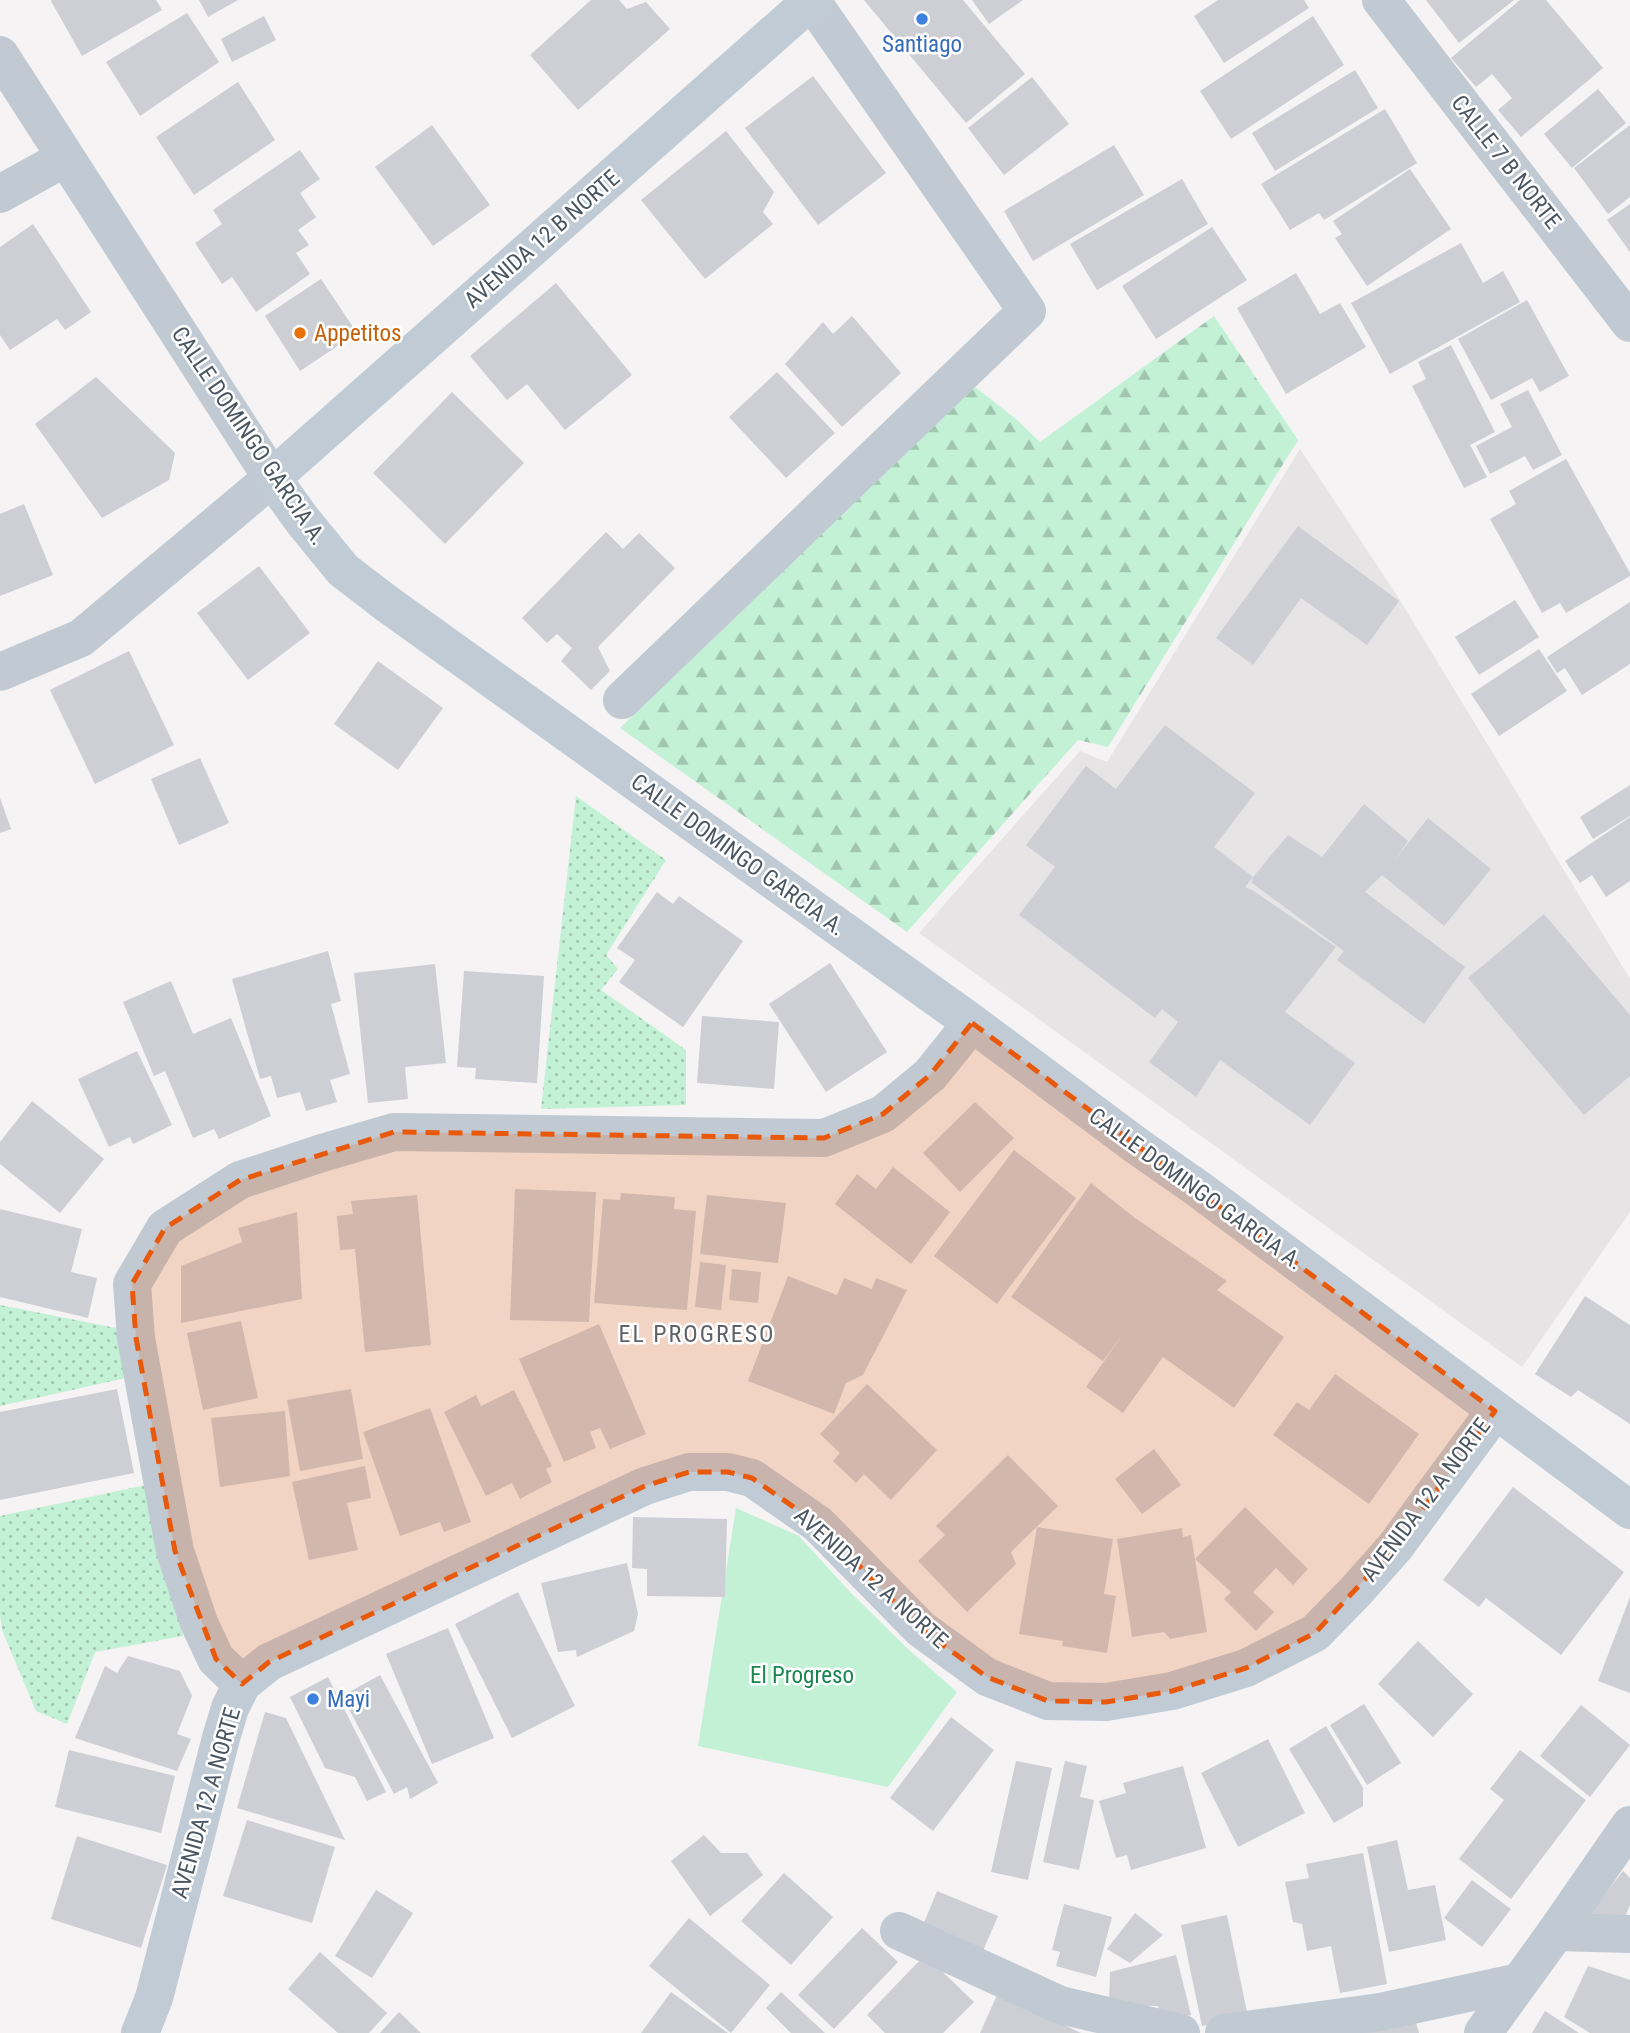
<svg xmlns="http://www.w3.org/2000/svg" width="1630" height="2033" viewBox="0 0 1630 2033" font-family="'Roboto Condensed',sans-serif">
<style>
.education{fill:#e6e4e5}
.grass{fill:url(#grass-dots)}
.forest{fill:url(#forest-firs)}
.park{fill:#c3f1d5}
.building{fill:#cdcfd5}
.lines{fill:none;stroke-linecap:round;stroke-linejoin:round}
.street{stroke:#c1cad2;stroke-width:38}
.secondary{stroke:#c1cbd6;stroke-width:38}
.marked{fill:#e8590c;fill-opacity:0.2;stroke:#e8590c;stroke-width:5;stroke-dasharray:14 9;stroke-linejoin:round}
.shop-dot{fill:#3f7fe0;stroke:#fff;stroke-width:2.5}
.food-dot{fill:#e8710a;stroke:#fff;stroke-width:2.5}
.labels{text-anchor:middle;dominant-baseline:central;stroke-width:5;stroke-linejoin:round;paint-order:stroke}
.shop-label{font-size:23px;fill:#366cbe;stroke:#fff}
.street-label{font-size:23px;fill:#4a5661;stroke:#fff}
.food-label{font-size:23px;fill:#c56008;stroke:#fff;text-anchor:start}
.park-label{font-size:23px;fill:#17864f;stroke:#fff}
.neighbourhood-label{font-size:24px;letter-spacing:2px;fill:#5f6368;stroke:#fff}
</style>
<defs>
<pattern id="grass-dots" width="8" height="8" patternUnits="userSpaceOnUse" patternTransform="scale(1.75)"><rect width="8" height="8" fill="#c3f1d5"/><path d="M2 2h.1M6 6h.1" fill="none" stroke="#a0c6b0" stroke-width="1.8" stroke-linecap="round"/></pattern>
<pattern id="forest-firs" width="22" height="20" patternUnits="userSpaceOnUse" patternTransform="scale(1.75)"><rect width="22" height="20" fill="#c3f1d5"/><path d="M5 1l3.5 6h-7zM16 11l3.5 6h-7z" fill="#a0c6b0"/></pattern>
</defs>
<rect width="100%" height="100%" fill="#f5f3f3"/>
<polygon class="education" points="1300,449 1398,597 1630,979 1630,1212 1522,1367 919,933 1080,751 1107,762"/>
<g class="grass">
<polygon points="576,796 666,860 606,955 618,969 601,990 686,1050 686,1105 541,1109"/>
<polygon points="0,1305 116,1328 126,1378 0,1406"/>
<polygon points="146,1485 183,1636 95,1652 67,1724 36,1711 2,1630 0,1614 0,1516"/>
</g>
<polygon class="forest" points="1214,316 1298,440 1108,747 1078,740 907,932 620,728 975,387 1016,419 1040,442"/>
<polygon class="park" points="736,1508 799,1536 850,1592 908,1649 957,1692 888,1787 698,1746"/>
<g class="building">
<polygon points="52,0 156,0 162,10 82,56 51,1"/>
<polygon points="199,0 238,0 208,17"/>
<polygon points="591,0 619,0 627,9 646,2 670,29 578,110 530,55"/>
<polygon points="864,0 963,0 1025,74 966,123"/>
<polygon points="972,0 1023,0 989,24"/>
<polygon points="1218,0 1304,0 1309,8 1224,63 1194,16"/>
<polygon points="1426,0 1514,0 1459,43"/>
<polygon points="1520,0 1546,0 1603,68 1521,137 1498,110 1512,98 1492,74 1476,87 1451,58"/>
<polygon points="187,13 219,62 140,116 106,62"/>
<polygon points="264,16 276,40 232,62 221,39"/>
<polygon points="1313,16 1344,65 1231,139 1200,91"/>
<polygon points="1355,70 1378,108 1275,171 1252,133"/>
<polygon points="813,76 886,173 818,225 745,128"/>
<polygon points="1032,77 1069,124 1004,175 968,128"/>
<polygon points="238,82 275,140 194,195 156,137"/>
<polygon points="1598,89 1626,123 1572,168 1544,134"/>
<polygon points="1385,109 1417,163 1324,220 1319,213 1290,230 1261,184"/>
<polygon points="432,125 490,205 433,246 375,167"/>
<polygon points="1630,125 1630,197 1608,214 1574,168"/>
<polygon points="726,131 774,192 763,212 773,224 705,279 641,200"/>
<polygon points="1114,145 1144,195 1033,261 1004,211"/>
<polygon points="300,150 320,179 300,193 316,217 298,230 309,245 296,253 310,274 256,312 232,277 222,284 195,243 222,224 213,210"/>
<polygon points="1410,169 1451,229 1367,286 1335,238 1342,234 1333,221"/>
<polygon points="1182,179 1208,224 1097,290 1070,244"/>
<polygon points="1630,204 1630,252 1607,220"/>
<polygon points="33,224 91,312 65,330 57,319 10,350 0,335 0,247"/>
<polygon points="1212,227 1247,280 1156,339 1122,286"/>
<polygon points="1461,243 1483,283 1503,271 1520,302 1390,374 1351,303"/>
<polygon points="1296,273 1320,314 1340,303 1366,347 1286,394 1237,308"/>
<polygon points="321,279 357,333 300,371 265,316"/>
<polygon points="556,283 632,375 565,430 527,384 507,400 470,356"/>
<polygon points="1527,300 1569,376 1540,392 1532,378 1491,400 1458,339"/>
<polygon points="852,316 901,373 842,427 785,364 823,322 833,334"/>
<polygon points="1451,345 1495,432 1470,445 1487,477 1464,488 1412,386 1426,379 1418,362"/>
<polygon points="777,372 835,433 786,478 729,417"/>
<polygon points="96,377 175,453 169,480 102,518 35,424"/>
<polygon points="1528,390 1562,455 1533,470 1525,456 1490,474 1476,446 1512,427 1500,404"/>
<polygon points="452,392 524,463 445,544 373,473"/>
<polygon points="1566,459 1630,573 1630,576 1566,613 1560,603 1542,613 1490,519 1516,504 1509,491"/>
<polygon points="24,504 53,575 0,596 0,514"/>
<polygon points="1298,526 1399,601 1367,645 1301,598 1253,665 1216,638"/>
<polygon points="606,532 623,549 639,533 675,568 598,647 610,671 591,690 561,661 572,648 557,634 547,643 522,618"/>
<polygon points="259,566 310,633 248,680 197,613"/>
<polygon points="1515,600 1539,637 1479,675 1455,637"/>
<polygon points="1630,602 1630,664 1582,695 1565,668 1557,673 1547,657"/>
<polygon points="1539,649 1567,691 1499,736 1471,694"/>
<polygon points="129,651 174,745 95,784 50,690"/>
<polygon points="378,661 443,708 398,770 334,724"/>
<polygon points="1165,725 1255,793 1214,847 1253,877 1288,835 1322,857 1364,804 1408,841 1394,861 1428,818 1491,869 1444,926 1382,875 1365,892 1465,967 1424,1024 1337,960 1344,951 1252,883 1253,877 1245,887 1252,890 1336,947 1285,1012 1355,1063 1310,1125 1220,1060 1196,1097 1149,1062 1178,1022 1162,1009 1155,1018 1019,915 1055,867 1026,845 1086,766 1116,789"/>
<polygon points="200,758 229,823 179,845 151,779"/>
<polygon points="1630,785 1630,816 1593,839 1580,817"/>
<polygon points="0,798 11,829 0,833"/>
<polygon points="1630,817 1630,881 1606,897 1592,875 1580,883 1565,861"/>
<polygon points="657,892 673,904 679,896 743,941 683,1027 619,982 635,960 617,948"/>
<polygon points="1544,914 1630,1015 1630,1076 1584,1115 1468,978"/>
<polygon points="328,951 341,1001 331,1004 350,1074 330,1080 337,1102 306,1111 300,1092 277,1098 271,1076 260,1079 232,979"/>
<polygon points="830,963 887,1052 826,1092 769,1004"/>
<polygon points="435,964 446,1063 405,1067 408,1099 368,1103 354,973"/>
<polygon points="464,971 544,976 537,1083 475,1079 476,1068 457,1067"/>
<polygon points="171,981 193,1034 231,1018 271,1116 219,1139 214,1129 193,1138 165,1071 154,1076 123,1002"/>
<polygon points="702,1016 779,1022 774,1089 697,1083"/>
<polygon points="137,1051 172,1125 133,1144 130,1137 109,1147 78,1079"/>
<polygon points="32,1101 104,1159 60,1213 0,1164 0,1142"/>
<polygon points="975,1102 1014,1138 960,1192 923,1153"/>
<polygon points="1014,1150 1076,1198 997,1304 934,1256"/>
<polygon points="893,1167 950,1212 911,1264 835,1204 857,1174 876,1189"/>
<polygon points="1091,1183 1135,1218 1227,1281 1217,1290 1284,1337 1234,1408 1163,1357 1123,1413 1086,1387 1123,1334 1103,1361 1011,1297"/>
<polygon points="515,1189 596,1192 589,1322 510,1320"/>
<polygon points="621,1193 675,1197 674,1209 696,1211 687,1310 594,1303 603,1199 620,1200"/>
<polygon points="417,1195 431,1345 365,1352 355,1249 340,1250 337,1216 353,1214 351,1201"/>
<polygon points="707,1195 786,1203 778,1263 700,1254"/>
<polygon points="0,1209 82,1229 71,1272 97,1278 88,1318 0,1297"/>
<polygon points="297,1212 302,1299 181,1323 181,1266 242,1242 238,1228"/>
<polygon points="700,1262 726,1265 721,1310 695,1307"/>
<polygon points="732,1269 761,1272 758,1303 729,1300"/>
<polygon points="788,1276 837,1295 844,1278 872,1289 876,1278 907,1290 863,1375 846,1383 834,1414 748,1381"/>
<polygon points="1585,1296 1630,1325 1630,1424 1578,1390 1571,1397 1535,1374"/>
<polygon points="241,1321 258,1398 203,1410 187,1333"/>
<polygon points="599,1324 646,1434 610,1449 600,1428 590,1432 596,1448 564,1462 519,1359"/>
<polygon points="1335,1374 1419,1434 1369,1504 1273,1435 1297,1402 1309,1410"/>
<polygon points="867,1384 937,1450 891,1500 864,1474 856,1483 833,1461 840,1453 820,1434"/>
<polygon points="117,1389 134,1473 0,1500 0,1412"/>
<polygon points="351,1389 363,1459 300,1471 287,1400"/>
<polygon points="514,1390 552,1466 546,1469 552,1482 520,1499 512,1483 486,1496 444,1412 476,1395 481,1406"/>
<polygon points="430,1408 471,1522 444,1532 440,1522 400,1536 363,1432"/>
<polygon points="285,1411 290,1476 220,1487 211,1418"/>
<polygon points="1154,1449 1181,1485 1142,1514 1115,1479"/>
<polygon points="1008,1455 1058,1506 1011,1552 1016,1564 967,1612 918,1561 945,1535 936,1526"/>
<polygon points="365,1466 371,1498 347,1503 358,1550 309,1560 292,1482"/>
<polygon points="1513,1487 1624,1572 1561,1655 1486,1598 1479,1607 1443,1580"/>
<polygon points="1245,1507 1308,1569 1293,1585 1276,1568 1253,1592 1274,1612 1256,1631 1224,1599 1231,1592 1195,1559"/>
<polygon points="633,1517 727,1519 725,1597 647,1596 647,1569 632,1568"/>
<polygon points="1037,1527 1113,1539 1104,1594 1116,1596 1107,1653 1062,1646 1063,1641 1019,1634"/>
<polygon points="1182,1528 1183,1537 1191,1535 1207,1632 1170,1639 1164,1632 1132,1637 1117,1539"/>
<polygon points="627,1563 638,1614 634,1631 577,1657 576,1650 558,1652 541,1583"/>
<polygon points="518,1592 575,1706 512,1738 455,1624"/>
<polygon points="1630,1597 1630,1693 1598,1681"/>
<polygon points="448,1628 494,1738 432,1764 386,1654"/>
<polygon points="1418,1641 1473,1694 1433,1737 1378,1684"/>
<polygon points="128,1656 180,1671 192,1696 177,1734 191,1739 177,1771 75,1738 105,1666 117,1673"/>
<polygon points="380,1675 438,1783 410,1799 407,1787 394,1794 342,1696"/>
<polygon points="328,1677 386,1792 367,1801 355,1777 325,1768 290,1697"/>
<polygon points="1364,1704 1401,1763 1367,1785 1330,1725"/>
<polygon points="1581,1705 1630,1745 1590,1797 1540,1756"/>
<polygon points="265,1712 286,1718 345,1840 237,1808"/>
<polygon points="951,1717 994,1750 933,1831 890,1798"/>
<polygon points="1326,1726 1363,1788 1363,1806 1334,1823 1289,1749"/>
<polygon points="1268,1739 1305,1813 1238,1847 1201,1773"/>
<polygon points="69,1750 175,1776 161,1833 55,1807"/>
<polygon points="1520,1750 1586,1800 1511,1899 1459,1859 1504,1800 1490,1789"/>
<polygon points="1016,1761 1052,1768 1028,1880 991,1872"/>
<polygon points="1065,1761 1087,1766 1080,1797 1094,1800 1079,1870 1043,1862"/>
<polygon points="1183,1766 1206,1848 1131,1870 1127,1855 1116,1858 1099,1801 1126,1793 1123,1783"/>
<polygon points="247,1820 335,1847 312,1923 223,1896"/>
<polygon points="704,1835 721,1853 747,1853 763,1875 710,1916 671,1861"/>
<polygon points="77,1836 167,1865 141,1948 51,1919"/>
<polygon points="1397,1840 1408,1890 1435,1885 1446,1940 1389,1952 1367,1847"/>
<polygon points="1363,1853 1387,1984 1340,1993 1331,1946 1307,1951 1302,1924 1293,1922 1285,1882 1309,1878 1306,1864"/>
<polygon points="1623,1871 1630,1878 1630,1905 1622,1924 1590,1913"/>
<polygon points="784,1873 833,1917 791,1965 741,1921"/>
<polygon points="1472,1880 1511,1909 1482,1947 1444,1918"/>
<polygon points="376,1890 413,1913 372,1978 335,1956"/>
<polygon points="937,1891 998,1916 982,1953 922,1928"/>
<polygon points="1064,1904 1112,1917 1096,1977 1056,1966 1060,1952 1052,1950"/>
<polygon points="1135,1913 1163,1935 1130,1963 1107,1949"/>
<polygon points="1227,1915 1248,2017 1202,2026 1181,1925"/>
<polygon points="689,1918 770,1985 731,2033 649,1966"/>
<polygon points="862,1928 898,1962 834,2029 798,1995"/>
<polygon points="320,1952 387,2013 369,2033 338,2033 288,1989"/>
<polygon points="925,1955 974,2002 943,2033 885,2033 867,2015"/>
<polygon points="1176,1955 1191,2015 1162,2022 1158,2006 1109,2005 1110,1972"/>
<polygon points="1588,1966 1630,1980 1630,2033 1590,2033 1564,2017"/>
<polygon points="671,1992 728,2033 641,2033"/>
<polygon points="781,1992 825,2033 791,2033 766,2008"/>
<polygon points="998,1993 1081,2033 980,2033"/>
<polygon points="1545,2011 1579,2033 1532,2033"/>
<polygon points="399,2012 421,2033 380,2033"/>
<polygon points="1414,2016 1419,2033 1362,2033"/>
</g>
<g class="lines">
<g class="street">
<polyline points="1381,0 1630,323"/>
<polyline points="0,55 272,478 81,638 0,672"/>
<polyline points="0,194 65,158"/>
<polyline points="622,700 1027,311 811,0"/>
<polyline points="242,1684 216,1659 199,1623 175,1551 136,1338 132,1284 165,1228 240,1180 322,1153 394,1132 824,1138 883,1114 930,1075 972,1023"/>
<polyline points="899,1931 1060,2005 1181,2033"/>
<polyline points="1556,1932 1630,1934"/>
<polyline points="1224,2033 1380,2012 1519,1982"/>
<polyline points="1483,2033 1556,1932 1630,1825"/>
</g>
<g class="secondary">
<polyline points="812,0 272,478 303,521 343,570 386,603 972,1023 1137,1146 1197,1188 1630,1510"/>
<polyline points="140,2033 154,1998 221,1738 230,1708 242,1684 269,1662 645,1486 689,1472 728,1472 752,1478 818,1524 921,1629 987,1677 1048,1701 1106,1702 1172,1691 1246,1668 1315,1633 1356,1591 1395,1547 1495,1411"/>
</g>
</g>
<path class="marked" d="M972 1023 1495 1411 1395 1547 1315 1633 1246 1668 1172 1691 1106 1702 1048 1701 987 1677 921 1629 818 1524 752 1478 728 1472H689L645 1486 269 1662 242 1684 216 1659 175 1551 136 1338 132 1284 165 1228 240 1180 394 1132 824 1138 883 1114 930 1075Z"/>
<g class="shop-dot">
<circle cx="922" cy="19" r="7"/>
<circle cx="313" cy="1699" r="7"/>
</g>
<circle class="food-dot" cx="300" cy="333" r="7"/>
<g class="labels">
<g class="shop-label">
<text x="922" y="44">Santiago</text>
<text x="327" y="1699" text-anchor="start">Mayi</text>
</g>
<g class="street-label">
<text transform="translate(1506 162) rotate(52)">CALLE 7 B NORTE</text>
<text transform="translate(542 239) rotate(-41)">AVENIDA 12 B NORTE</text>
<text transform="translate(249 436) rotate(56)">CALLE DOMINGO GARCIA A.</text>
<text transform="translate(738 855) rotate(36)">CALLE DOMINGO GARCIA A.</text>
<text transform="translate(1196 1189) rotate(36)">CALLE DOMINGO GARCIA A.</text>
<text transform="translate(1426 1500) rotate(-53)">AVENIDA 12 A NORTE</text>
<text transform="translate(871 1578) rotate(42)">AVENIDA 12 A NORTE</text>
<text transform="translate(206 1803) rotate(-74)">AVENIDA 12 A NORTE</text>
</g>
<g class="food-label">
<text x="314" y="333">Appetitos</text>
</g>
<g class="park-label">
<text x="802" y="1675">El Progreso</text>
</g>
<g class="neighbourhood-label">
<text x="697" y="1334">EL PROGRESO</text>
</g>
</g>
</svg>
